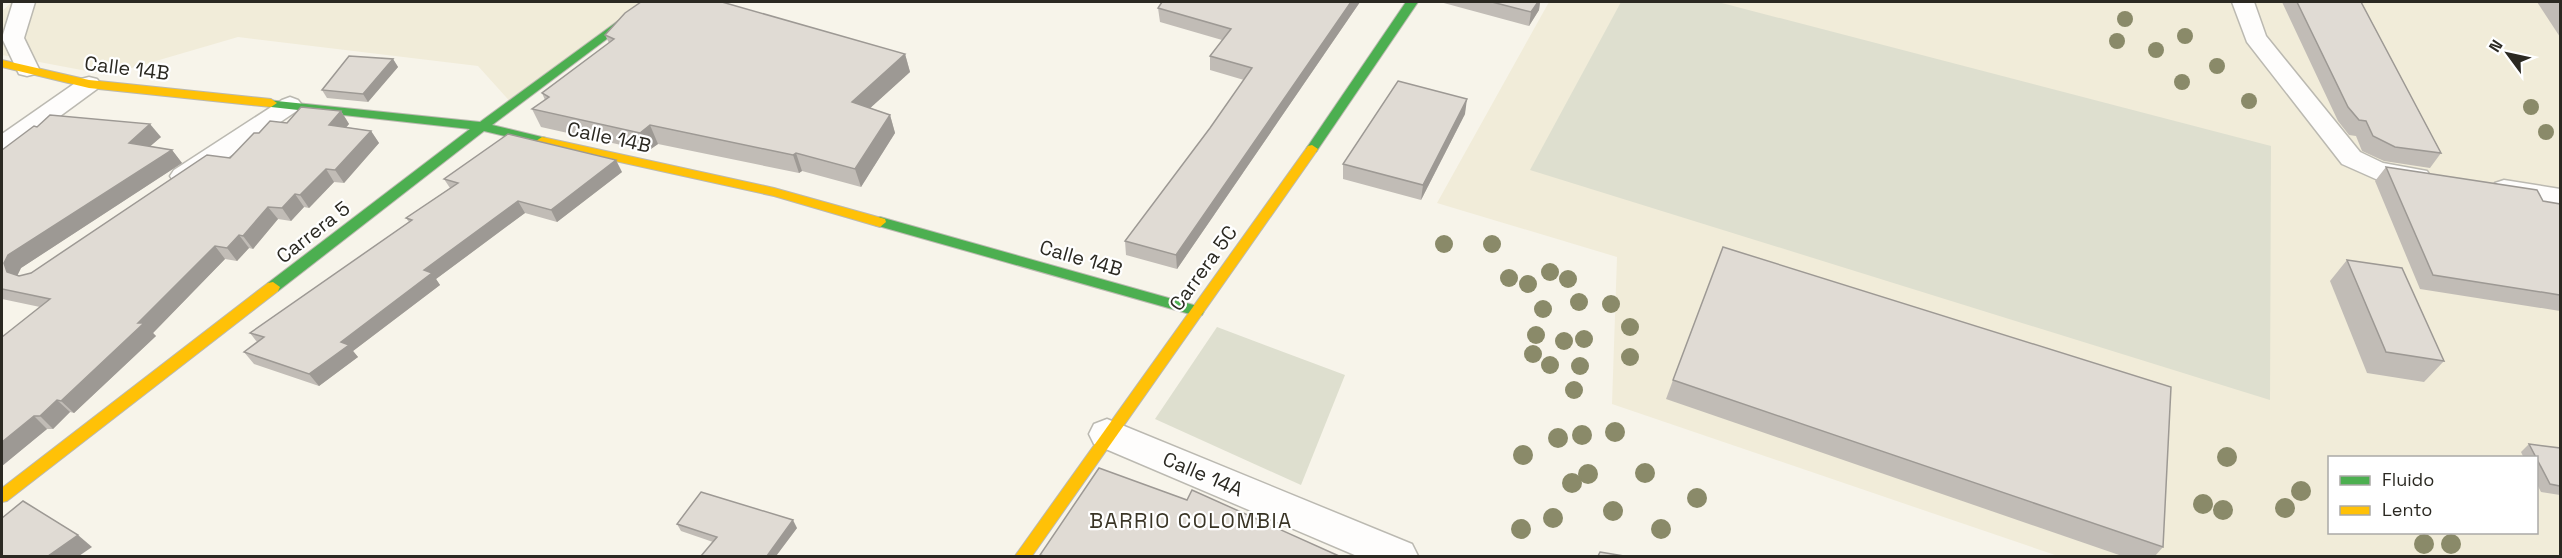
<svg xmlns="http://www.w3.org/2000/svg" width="2562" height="558" viewBox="0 0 2562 558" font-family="'Space Grotesk',sans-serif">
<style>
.built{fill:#f1ecd9;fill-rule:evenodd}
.green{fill:#dedfcf}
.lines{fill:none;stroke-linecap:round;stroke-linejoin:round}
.lane-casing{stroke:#bbb9b1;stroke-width:3}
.street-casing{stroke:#bbb9b1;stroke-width:3}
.fast-casing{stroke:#bbb9b1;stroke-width:2}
.slow-casing{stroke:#bbb9b1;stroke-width:2}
.lane{fill:#fefdfc;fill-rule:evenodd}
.street{fill:#fefdfc;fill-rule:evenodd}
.fast{fill:#4caf50;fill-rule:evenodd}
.slow{fill:#ffc107;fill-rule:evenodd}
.tree{fill:#8a8a69}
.wall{fill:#c1bcb6}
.shaded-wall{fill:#9d9994}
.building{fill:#e0dbd4;stroke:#9d9994;stroke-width:1.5}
.labels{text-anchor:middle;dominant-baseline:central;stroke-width:4.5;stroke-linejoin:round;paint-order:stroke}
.street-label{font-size:20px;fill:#2b2922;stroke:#fff}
.neighbourhood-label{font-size:21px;letter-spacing:1.5px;fill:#3a3526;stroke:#fff}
</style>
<rect width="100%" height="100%" fill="#f7f4ea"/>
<g class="built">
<polygon points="12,2 656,2 514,106 478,66 238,37 108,75 2,55 2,11"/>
<path d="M1549 2H2560V556H2058L1612 404 1617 257 1437 203ZM2330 458H2536V532H2330Z"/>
</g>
<g class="green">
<polygon points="1621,2 1718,2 2271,146 2270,400 1530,170"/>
<polygon points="1217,327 1345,375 1301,485 1155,419"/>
</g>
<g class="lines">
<defs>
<g id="lane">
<polygon points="13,2 35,2 24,38 39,69 35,74 27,76 19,74 2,38"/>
<polygon points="2232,2 2254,2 2266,36 2360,152 2383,163 2427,171 2431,177 2427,183 2418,186 2378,180 2342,164 2247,42"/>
<polygon points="89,77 97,79 101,84 97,89 11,152 2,154 2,134 81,79"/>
<polygon points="290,97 298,100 302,105 298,110 192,182 183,185 174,182 170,176 174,170 282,100"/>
<polygon points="2504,180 2560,189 2560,207 2495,195 2491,189 2495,183"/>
</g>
<polygon id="street" points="1107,419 1412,544 1418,556 1357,556 1094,444 1089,434 1094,424"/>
<g id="fast">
<polygon points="644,2 656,2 492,125 546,138 548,141 546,144 542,145 484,131 278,291 268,291 266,287 268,283 470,129 271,107 267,106 265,103 267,100 480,122"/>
<polygon points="1406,2 1418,2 1316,152 1308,152 1306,149 1308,146"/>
<polygon points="880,217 1197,306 1202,307 1204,311 1202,315 1197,316 875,225 874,222 875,219"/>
</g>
<g id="slow">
<polygon points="2,60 89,80 271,99 277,103 271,107 89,88 2,67"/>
<polygon points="542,137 774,188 885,219 886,222 880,227 774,196 538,144 536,141"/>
<polygon points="1312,145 1318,149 1316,152 1032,556 1015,556 1308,146"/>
<polygon points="273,282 280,287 278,291 7,501 2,502 2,488 268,283"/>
</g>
</defs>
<use href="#lane" class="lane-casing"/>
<use href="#street" class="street-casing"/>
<use href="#fast" class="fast-casing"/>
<use href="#slow" class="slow-casing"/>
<use href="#lane" class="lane"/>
<use href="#street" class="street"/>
<use href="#fast" class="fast"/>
<use href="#slow" class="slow"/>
</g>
<g class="tree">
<circle cx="2125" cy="19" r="8"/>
<circle cx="2185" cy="36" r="8"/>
<circle cx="2117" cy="41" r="8"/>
<circle cx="2156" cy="50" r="8"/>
<circle cx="2217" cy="66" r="8"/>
<circle cx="2182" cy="82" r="8"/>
<circle cx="2249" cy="101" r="8"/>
<circle cx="2531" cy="107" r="8"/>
<circle cx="2546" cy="132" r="8"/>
<circle cx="1444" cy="244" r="9"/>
<circle cx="1492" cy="244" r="9"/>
<circle cx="1550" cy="272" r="9"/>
<circle cx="1509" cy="278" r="9"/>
<circle cx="1568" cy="279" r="9"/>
<circle cx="1528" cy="284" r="9"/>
<circle cx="1579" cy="302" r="9"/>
<circle cx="1611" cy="304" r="9"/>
<circle cx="1543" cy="309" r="9"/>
<circle cx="1630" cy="327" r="9"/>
<circle cx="1536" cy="335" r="9"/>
<circle cx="1584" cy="339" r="9"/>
<circle cx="1564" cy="341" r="9"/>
<circle cx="1533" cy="354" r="9"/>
<circle cx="1630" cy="357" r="9"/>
<circle cx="1550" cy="365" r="9"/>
<circle cx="1580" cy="366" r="9"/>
<circle cx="1574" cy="390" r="9"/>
<circle cx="1615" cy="432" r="10"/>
<circle cx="1582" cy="435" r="10"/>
<circle cx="1558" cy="438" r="10"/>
<circle cx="1523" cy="455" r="10"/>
<circle cx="2227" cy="457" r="10"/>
<circle cx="1645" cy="473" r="10"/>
<circle cx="1588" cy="474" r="10"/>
<circle cx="1572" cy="483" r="10"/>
<circle cx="2301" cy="491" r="10"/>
<circle cx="1697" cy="498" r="10"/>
<circle cx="2203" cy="504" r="10"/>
<circle cx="2285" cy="508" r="10"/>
<circle cx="2223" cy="510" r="10"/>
<circle cx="1613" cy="511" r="10"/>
<circle cx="1553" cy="518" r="10"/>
<circle cx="1521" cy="529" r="10"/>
<circle cx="1661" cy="529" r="10"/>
<circle cx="2424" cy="544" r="10"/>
<circle cx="2451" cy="544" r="10"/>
</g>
<g class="wall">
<polygon points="1162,2 1360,2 1177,269 1126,255 1125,241 1210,128 1244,80 1210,70 1210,56 1222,40 1160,22 1158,8"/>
<polygon points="1440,2 1540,2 1539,10 1529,26"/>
<polygon points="2282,2 2361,2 2441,153 2430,168 2384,161 2362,151 2356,136 2349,135 2338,121"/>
<polygon points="2537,2 2560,2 2560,37"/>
<polygon points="605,35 905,54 910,72 870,108 890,115 895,133 861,187 802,171 799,173 658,144 648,151 541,127 532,109 545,100 542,93 609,43"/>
<polygon points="393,59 398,67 368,102 327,98 322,90"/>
<polygon points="341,111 349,124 346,127 371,131 379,143 344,183 334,182 309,208 304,207 291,221 278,219 253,249 249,248 237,261 225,259 153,333 156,336 74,413 70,412 53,429 47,429 2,466 2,337 40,307 2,299 2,150 161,137 150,146 172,150 182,163 21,268 17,276 19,276 31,273 230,158 259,133 287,123"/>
<polygon points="1465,114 1421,200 1343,179 1343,164"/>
<polygon points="2386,167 2543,201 2560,204 2560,311 2420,289 2375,181"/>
<polygon points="622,172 557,222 525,213 436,279 440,285 353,351 358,357 319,386 254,364 244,352 257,342 250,333 409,222 406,218 450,188 444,179"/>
<polygon points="2347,260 2444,361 2424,382 2367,373 2330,281"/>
<polygon points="1673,380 2163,547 2155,556 2122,556 1666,399"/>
<polygon points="2529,444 2560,448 2560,495 2541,492 2536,482 2536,458 2524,458 2521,452"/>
<polygon points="677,524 797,528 776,556 701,556 713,542 681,531"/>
</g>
<g class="shaded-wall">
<polygon points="1351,2 1360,2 1177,269 1176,255"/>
<polygon points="1538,2 1540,2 1539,10 1529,26 1531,12"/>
<polygon points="905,54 910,72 857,120 852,102"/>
<polygon points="393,59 398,67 368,102 363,94"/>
<polygon points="1467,99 1465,114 1421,200 1423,185"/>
<polygon points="341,111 349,124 337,138 329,125"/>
<polygon points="890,115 895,133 861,187 855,169"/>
<polygon points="150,124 161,137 139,156 129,143"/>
<polygon points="650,125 658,144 648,151 640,133"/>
<polygon points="371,131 379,143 344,183 335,170"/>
<polygon points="172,150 182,163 21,268 17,276 7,272 4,263 8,255"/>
<polygon points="796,153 802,171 799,173 793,155"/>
<polygon points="616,160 622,172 557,222 551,210"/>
<polygon points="326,169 334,182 309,208 300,195"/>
<polygon points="295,194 304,207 291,221 282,208"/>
<polygon points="518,201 525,213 436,279 440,285 353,351 358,357 319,386 309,374 341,342 424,270"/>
<polygon points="268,207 278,219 253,249 243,236"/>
<polygon points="239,235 249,248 237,261 227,248"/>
<polygon points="215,246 225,259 153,333 156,336 74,413 61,401"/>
<polygon points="57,400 70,412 53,429 40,416"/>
<polygon points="34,416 47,429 2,466 2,442"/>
<polygon points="793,520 797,528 776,556 767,556"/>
<polygon points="78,535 92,547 79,556 48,556"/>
</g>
<g class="building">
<polygon points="641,2 722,2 905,54 852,102 890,115 855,169 796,153 793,155 650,125 640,133 532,109 549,97 542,93 614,39 605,35 625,13"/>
<polygon points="1162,2 1351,2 1176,255 1125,241 1210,128 1252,68 1210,56 1231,29 1158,8"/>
<polygon points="1492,2 1538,2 1531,12"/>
<polygon points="2297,2 2361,2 2441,153 2395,147 2373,136 2366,121 2359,120 2348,107"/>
<polygon points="349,56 393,59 363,94 322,90"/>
<polygon points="1398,81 1467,99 1423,185 1343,164"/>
<polygon points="301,107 341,111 329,125 371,131 335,170 326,169 300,195 295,194 282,208 268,207 243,236 239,235 227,248 215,246 138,323 144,323 61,401 57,400 40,416 34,416 2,442 2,337 50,299 2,289 2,150 34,126 37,127 50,115 150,124 129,143 172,150 8,255 4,263 7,272 19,276 31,273 207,155 230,158 254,133 259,133 270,121 287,123"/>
<polygon points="508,134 616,160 551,210 518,201 424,270 432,273 341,342 349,345 309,374 244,352 264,337 250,333 412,220 406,218 458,183 444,179"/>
<polygon points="2386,167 2537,190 2543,201 2560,204 2560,295 2433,275"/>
<polygon points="1723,247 2171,387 2163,547 1673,380"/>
<polygon points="2347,260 2402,268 2444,361 2386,352"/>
<polygon points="2529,444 2560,448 2560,486 2550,484"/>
<polygon points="1099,468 1187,500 1192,490 1339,556 1044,556 1040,555"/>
<polygon points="701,492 793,520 767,556 701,556 717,537 677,524"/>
<polygon points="23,501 78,535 48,556 2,556 2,518"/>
<polygon points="1600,552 1624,556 1598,556"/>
</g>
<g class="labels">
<g class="street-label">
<text transform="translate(127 68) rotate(7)">Calle 14B</text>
<text transform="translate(609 137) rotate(12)">Calle 14B</text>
<text transform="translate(313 232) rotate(-38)">Carrera 5</text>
<text transform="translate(1081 258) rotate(16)">Calle 14B</text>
<text transform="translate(1203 268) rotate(-54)">Carrera 5C</text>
<text transform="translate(1203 474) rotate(23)">Calle 14A</text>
</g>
<g class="neighbourhood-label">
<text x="1191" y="520">BARRIO COLOMBIA</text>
</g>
</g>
<rect width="2562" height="558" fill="none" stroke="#2b2922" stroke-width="6"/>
<rect x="2328" y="456" width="210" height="78" fill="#ffffff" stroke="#aaa9a7" stroke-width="1.5"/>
<rect x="2340" y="476" width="30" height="9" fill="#4caf50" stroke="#aaa9a7" stroke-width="1.5"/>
<text x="2382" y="486" font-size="18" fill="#2b2922">Fluido</text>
<rect x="2340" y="506" width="30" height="9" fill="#ffc107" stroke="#aaa9a7" stroke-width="1.5"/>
<text x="2382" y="516" font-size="18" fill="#2b2922">Lento</text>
<g transform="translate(2508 54) rotate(303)" stroke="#ffffff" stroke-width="4.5" paint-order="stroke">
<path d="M0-4.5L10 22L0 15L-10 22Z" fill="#2b2922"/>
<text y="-9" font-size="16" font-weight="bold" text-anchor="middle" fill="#2b2922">N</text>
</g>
</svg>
